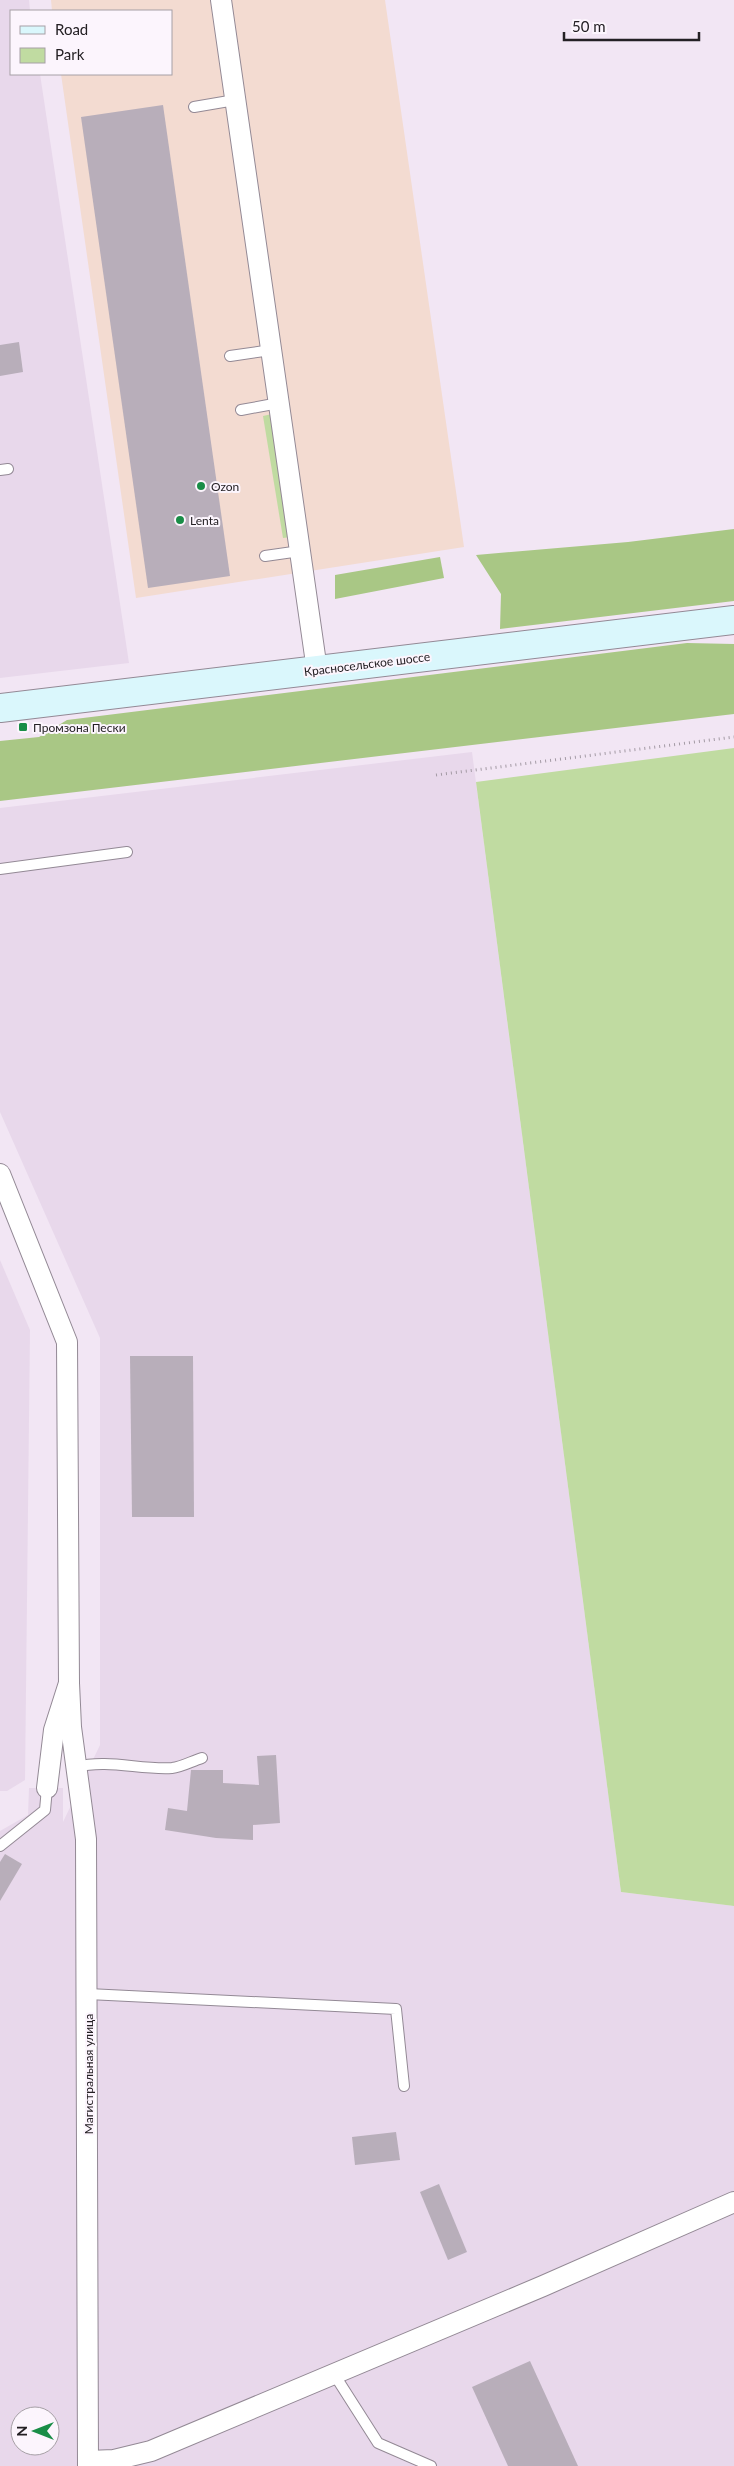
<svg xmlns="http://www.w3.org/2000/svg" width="734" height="2466" viewBox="0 0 734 2466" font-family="Lato,sans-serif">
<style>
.commercial{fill:#f3dbd1}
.built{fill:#e8d8eb;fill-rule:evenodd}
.green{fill:#c0dba1}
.forest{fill:#a9c785}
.building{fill:#b8aeba}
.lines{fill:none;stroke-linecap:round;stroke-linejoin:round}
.service-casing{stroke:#938995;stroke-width:12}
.minor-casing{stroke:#938995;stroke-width:22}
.secondary-casing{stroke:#938995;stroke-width:30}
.path{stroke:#a39aa4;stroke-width:3;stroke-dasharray:1 4;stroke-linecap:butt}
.service{stroke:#fff;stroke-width:10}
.minor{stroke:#fff;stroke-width:20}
.secondary{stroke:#daf7fc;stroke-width:28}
.poi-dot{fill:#198d47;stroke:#fcf5fd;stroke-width:2}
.labels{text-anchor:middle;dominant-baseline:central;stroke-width:4;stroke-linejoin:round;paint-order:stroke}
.poi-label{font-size:12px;fill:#242024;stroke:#fcf5fd;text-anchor:start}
.street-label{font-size:12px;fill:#242024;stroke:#fcf5fd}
</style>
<rect width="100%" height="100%" fill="#f2e6f4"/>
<polygon class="commercial" points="51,0 385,0 464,547 136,598 61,74 171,74 171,11 52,11"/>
<g class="built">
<polygon points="0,0 29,0 30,11 11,11 11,74 40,74 129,663 0,678"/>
<path d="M472 752 621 1892 734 1906V2466H0V1831L28 1815 29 1788H63V1822L100 1745V1338L0 1112V808ZM20 2416H50V2446H20Z"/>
<polygon points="0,1260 30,1330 25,1780 7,1791 0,1791"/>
</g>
<g class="green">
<polygon points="272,414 291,537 283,538 263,416"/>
<polygon points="734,748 734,1906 621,1892 476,782"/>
</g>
<g class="forest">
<polygon points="734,529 734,601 500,629 501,594 476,555 628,542"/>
<polygon points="440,557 444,578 335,599 335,575"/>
<polygon points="687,643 734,644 734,714 0,801 0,741 39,737 67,720"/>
</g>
<g class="building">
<polygon points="163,105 230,576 148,588 81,117"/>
<polygon points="19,342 23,372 0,376 0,345"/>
<polygon points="130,1356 193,1356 194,1517 132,1517"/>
<polygon points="276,1755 280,1823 253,1825 253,1840 216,1838 165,1830 168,1808 187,1811 191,1770 223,1770 223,1783 259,1785 257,1756"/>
<polygon points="5,1854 22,1864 0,1901 0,1862"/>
<polygon points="396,2132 400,2160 355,2165 352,2137"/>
<polygon points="439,2184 467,2252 448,2260 420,2192"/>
<polygon points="530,2361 578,2466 508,2466 472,2387"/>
</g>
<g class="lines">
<defs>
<g id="service">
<polyline points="194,107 235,100"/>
<polyline points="230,356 271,350"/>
<polyline points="241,410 279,403"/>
<polyline points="0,470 8,469"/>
<polyline points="265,556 300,551"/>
<polyline points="0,869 127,852"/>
<path d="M76 1767C108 1759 140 1770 172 1768 182 1767 192 1761 202 1758"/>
<polyline points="0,1846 45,1810 47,1788"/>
<polyline points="88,1994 396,2009 404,2086"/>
<polyline points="334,2374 378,2443 431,2466"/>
</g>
<g id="minor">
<polyline points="221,0 317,670"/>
<polyline points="0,1174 67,1342 69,1683 54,1730 47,1788"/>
<polyline points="69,1683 71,1727 86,1839 88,2466"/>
<polyline points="88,2461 114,2460 151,2451 543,2286 734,2202"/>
</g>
<polyline id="secondary" points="0,708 734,620"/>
</defs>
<use href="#service" class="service-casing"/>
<use href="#minor" class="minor-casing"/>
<use href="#secondary" class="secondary-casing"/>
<polyline class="path" points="436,775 734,737"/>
<use href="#service" class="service"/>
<use href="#minor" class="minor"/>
<use href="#secondary" class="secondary"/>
</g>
<g class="poi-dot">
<circle cx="201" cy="486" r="5"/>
<circle cx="180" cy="520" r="5"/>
<rect x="18" y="722" width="10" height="10" rx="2.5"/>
</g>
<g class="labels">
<g class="poi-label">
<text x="211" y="486">Ozon</text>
<text x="190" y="520">Lenta</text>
<text x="33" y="727">Промзона Пески</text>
</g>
<g class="street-label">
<text transform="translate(367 664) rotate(-7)">Красносельское шоссе</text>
<text transform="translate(88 2074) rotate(-90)">Магистральная улица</text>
</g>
</g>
<rect x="10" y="10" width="162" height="65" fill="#fcf5fd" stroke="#a6a0a6"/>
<rect x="20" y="26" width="25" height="8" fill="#daf7fc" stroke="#a6a0a6"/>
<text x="55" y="35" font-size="15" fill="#242024">Road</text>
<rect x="20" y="48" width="25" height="15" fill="#c0dba1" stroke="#a6a0a6"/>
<text x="55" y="60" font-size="15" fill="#242024">Park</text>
<g transform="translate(35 2431) rotate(270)"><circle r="24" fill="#fcf5fd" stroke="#a6a0a6"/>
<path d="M0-4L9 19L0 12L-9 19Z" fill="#198d47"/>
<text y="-8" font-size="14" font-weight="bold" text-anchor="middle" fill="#242024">N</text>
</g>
<path d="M564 32v8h135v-8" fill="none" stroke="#242024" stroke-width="2.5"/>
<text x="572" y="32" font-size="15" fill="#242024" stroke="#fcf5fd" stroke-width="4" paint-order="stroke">50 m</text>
</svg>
